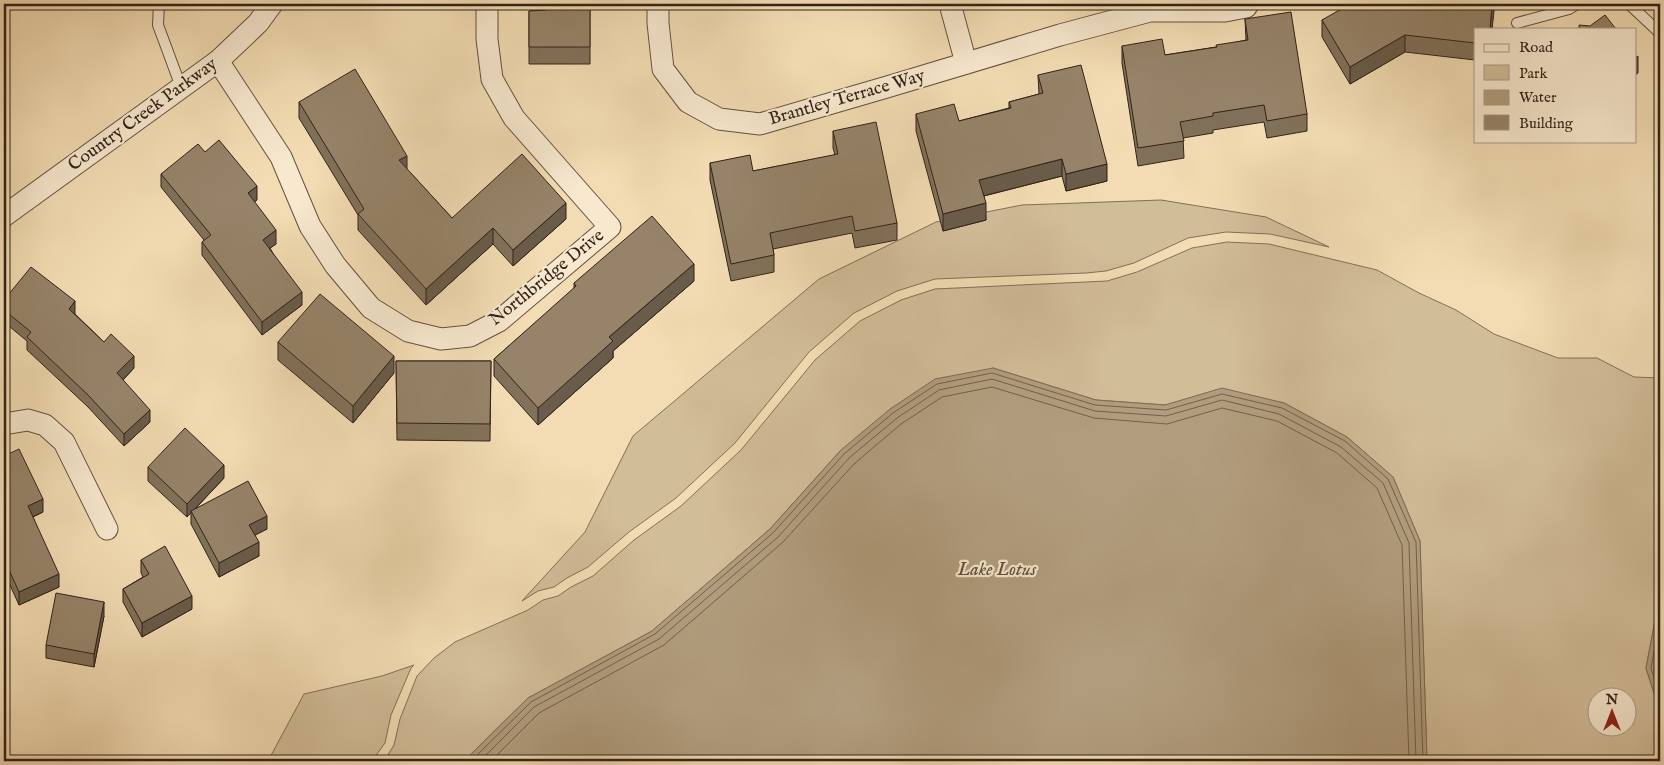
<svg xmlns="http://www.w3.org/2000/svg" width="1664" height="765" viewBox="0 0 1664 765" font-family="'IM FELL English',serif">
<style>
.green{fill:#d2bd99;stroke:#827058;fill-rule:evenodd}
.water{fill:#b19d7e;stroke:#7e6c55}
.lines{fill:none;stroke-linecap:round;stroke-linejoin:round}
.shore{stroke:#71604b;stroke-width:1}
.service-casing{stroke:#62513f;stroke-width:12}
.minor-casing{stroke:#62513f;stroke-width:23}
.service{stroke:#f7e8ce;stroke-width:10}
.minor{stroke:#f7e8ce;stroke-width:21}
.wall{fill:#81715a;stroke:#312318}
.shaded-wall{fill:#695c4a;stroke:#312318}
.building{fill:#968369;stroke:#312318}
.labels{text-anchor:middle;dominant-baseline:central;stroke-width:4.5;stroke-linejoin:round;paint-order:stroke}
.street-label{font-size:18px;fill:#312318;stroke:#f7e8ce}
.water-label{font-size:19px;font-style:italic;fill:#5e4e3c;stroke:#f7e8ce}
</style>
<rect width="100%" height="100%" fill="#f3dcb3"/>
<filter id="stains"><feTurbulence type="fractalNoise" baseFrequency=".004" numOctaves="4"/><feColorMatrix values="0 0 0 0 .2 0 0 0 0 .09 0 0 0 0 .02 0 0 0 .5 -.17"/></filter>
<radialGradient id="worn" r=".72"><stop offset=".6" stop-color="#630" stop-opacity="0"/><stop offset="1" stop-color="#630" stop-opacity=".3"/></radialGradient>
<g class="green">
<polygon points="1161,200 1266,217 1329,247 1270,234 1226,232 1188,238 1134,263 1106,271 1086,273 935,279 897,291 854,313 809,352 735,443 676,498 629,532 588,567 567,578 554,587 538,591 522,601 585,532 633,436 819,279 936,222 1022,205"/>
<path d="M1227 242 1269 244 1377 270 1419 293 1456 310 1494 334 1558 358H1597L1634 377 1660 378V605L1657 610 1646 668 1660 712V761H1427L1420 541 1393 477 1347 437 1284 403 1222 389 1165 405 1096 400 993 368 841 450 770 529 652 631 528 698 464 761H384L394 745 400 719 417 676 434 658 455 642 528 610 543 600 558 596 571 587 593 576 634 540 681 506 741 450 815 360 860 321 901 300 935 289 1107 281 1137 272 1192 248ZM1596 698H1626V728H1596Z"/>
<polygon points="414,665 411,668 391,715 385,743 372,761 268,761 304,694 382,676"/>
</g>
<g class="water">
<polygon points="993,368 1096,400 1165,405 1222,388 1284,403 1347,437 1393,477 1420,541 1427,761 464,761 528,698 652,631 770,529 841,450 890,409 935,379"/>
<polygon points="1660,605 1660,712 1646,668 1657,610"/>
</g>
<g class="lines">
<g class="shore">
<polyline points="1660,619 1651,668 1660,696"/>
<polyline points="471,761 531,702 655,634 773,533 844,454 893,413 937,384 992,373 1095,405 1166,410 1222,394 1282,408 1345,441 1388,479 1416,542 1423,761"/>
<polyline points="480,761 534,707 659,639 778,537 849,458 897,418 939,390 992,379 1095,411 1166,416 1222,400 1279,414 1341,447 1383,483 1409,543 1416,761"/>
<polyline points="491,761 539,713 664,645 783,542 854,464 901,424 942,397 992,387 1094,418 1167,424 1222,408 1277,421 1337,453 1377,488 1402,545 1409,761"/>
</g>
<defs>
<g id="service">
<polyline points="159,4 158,25 181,87"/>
<polyline points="1629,4 1660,33"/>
<polyline points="1517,23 1569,9 1577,4"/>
</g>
<g id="minor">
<polyline points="658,4 658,23 663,69 688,102 719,119 760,124 887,87 1060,35 1150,11 1225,11 1246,7 1248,4"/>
<polyline points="950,4 966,63"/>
<polyline points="218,61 281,157 310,226 335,265 371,308 408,331 441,339 470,336 499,321 610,227 514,118 492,79 487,39 487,4"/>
<polyline points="4,216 218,61 258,23 272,4"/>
<polyline points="4,424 28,420 45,425 64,442 107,529"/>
</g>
</defs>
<use href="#service" class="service-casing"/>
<use href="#minor" class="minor-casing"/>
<use href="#service" class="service"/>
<use href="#minor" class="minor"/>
</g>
<g class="wall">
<polygon points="590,4 590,64 529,64 529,11 547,10"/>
<polygon points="1494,4 1492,29 1475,29 1475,60 1405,52 1350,84 1322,37 1322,20"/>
<polygon points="1245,19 1307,114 1307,131 1267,138 1264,122 1213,130 1213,133 1183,138 1184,158 1138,166 1122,63 1122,46 1165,55 1216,47 1246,40"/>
<polygon points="1038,75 1107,181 1066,191 1062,176 984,196 986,220 943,231 916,131 916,114 959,121 1009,108 1009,102 1039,94"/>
<polygon points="299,102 407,169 452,218 566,219 513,266 493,244 426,305 358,230 358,215 299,118"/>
<polygon points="833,131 897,223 897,240 855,248 852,233 773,249 774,255 774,272 731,281 710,180 710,163 753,171 835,155 833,148"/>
<polygon points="205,152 257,200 254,202 276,244 270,248 302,305 262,335 202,255 202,242 204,240 161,187 161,174"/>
<polygon points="694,281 613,351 613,358 538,425 494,376 494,359 574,289 574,283"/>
<polygon points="4,300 75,314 104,342 134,368 123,380 150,422 124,446 88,407 27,350 27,341 4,322"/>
<polygon points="278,342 394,373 353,423 278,360"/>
<polygon points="396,361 491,361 490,441 397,440"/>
<polygon points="4,456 43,512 33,517 59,587 19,605 5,574 4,575"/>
<polygon points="148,467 224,478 196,508 267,529 255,535 259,556 219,577 191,524 191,513 187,517 148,481"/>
<polygon points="141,560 192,609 142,637 123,602 123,589 143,577 141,573"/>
<polygon points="104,616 94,667 46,658 46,645"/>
</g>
<g class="shaded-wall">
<polygon points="1492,4 1494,4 1494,11 1492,29 1490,29"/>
<polygon points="1405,35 1405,52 1350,84 1350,67"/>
<polygon points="1638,56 1638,73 1635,75 1635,58"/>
<polygon points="407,156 407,172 399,160"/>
<polygon points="1062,159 1062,176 979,197 979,180"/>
<polygon points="1107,164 1107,181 1066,191 1066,174"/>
<polygon points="257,186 257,200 248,207 248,193"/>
<polygon points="566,203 566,219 513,266 513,250"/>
<polygon points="986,203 986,220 943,231 943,214"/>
<polygon points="493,228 493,244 426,305 426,289"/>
<polygon points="276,230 276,244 263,253 263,240"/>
<polygon points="694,264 694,281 613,351 613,358 538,425 538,408 609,337"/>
<polygon points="302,292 302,305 262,335 262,322"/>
<polygon points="75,301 75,314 69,321 69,309"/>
<polygon points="134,356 134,368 117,386 117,373"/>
<polygon points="394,356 394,373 353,423 353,406"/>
<polygon points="150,410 150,422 124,446 124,434"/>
<polygon points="224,465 224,478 192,512 191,511 191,513 187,517 187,504"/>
<polygon points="43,499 43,512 28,519 28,506"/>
<polygon points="267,516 267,529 249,538 249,525"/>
<polygon points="259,542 259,556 219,577 219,563"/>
<polygon points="5,561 5,574 4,575 4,562"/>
<polygon points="59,574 59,587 19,605 19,592"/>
<polygon points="192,596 192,609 142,637 142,623"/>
<polygon points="104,602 104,616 94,667 94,654"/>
</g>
<g class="building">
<polygon points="547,4 590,4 590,47 529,47 529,11 547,10"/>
<polygon points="1350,4 1492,4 1490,29 1475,29 1475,43 1405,35 1350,67 1322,20"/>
<polygon points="1291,12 1307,114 1267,121 1264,105 1213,113 1213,116 1180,122 1184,141 1138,148 1122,46 1162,39 1165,55 1217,47 1216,45 1248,40 1245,19"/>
<polygon points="1605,15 1616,29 1579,29 1579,25 1590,26"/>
<polygon points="1081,65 1107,164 1066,174 1062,159 979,180 986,203 943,214 916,114 954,104 959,121 1011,108 1009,102 1043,93 1038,75"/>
<polygon points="355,69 407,156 399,160 452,218 522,154 566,203 513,250 493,228 426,289 358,214 364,209 299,102"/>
<polygon points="876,122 897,223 855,231 852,216 770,233 774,255 731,264 710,163 750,155 753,171 838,154 833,131"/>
<polygon points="219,140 257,186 248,193 276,230 263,240 302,292 262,322 202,242 211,235 161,174 198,144 205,152"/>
<polygon points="652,216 694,264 609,337 613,341 538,408 494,359 576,286 574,283"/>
<polygon points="31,267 75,301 69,309 104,342 111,334 134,356 117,373 150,410 124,434 88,395 27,337 31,332 4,310 4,300"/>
<polygon points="320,294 394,356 353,406 278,342"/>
<polygon points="396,361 491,361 490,424 397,423"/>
<polygon points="185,428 224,465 187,504 148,467"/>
<polygon points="19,449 43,499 28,506 59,574 19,592 5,561 4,562 4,456"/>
<polygon points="248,481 267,516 249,525 259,542 219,563 191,511"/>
<polygon points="165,546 192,596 142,623 123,589 149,574 141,560"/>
<polygon points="56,593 104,602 94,654 46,645"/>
</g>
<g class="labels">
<g class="street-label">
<text transform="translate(847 98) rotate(-16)">Brantley Terrace Way</text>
<text transform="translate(143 115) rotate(-36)">Country Creek Parkway</text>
<text transform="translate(547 278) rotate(-39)">Northbridge Drive</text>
</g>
<g class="water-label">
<text x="997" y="570">Lake Lotus</text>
</g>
</g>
<rect width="1664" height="765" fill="none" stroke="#f3dcb3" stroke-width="20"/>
<rect x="5" y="5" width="1654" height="755" fill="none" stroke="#312318" stroke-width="2.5"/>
<rect x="10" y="10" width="1644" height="745" fill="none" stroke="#312318"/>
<rect x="1474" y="28" width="162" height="115" fill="#f7e8ce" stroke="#a89985"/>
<rect x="1484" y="44" width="25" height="8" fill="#f7e8ce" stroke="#a89985"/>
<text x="1519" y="52" font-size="15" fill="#312318">Road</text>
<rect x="1484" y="65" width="25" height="15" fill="#d2bd99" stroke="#a89985"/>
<text x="1519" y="78" font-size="15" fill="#312318">Park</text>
<rect x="1484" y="90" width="25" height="15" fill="#b19d7e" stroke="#a89985"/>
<text x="1519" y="102" font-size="15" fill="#312318">Water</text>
<rect x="1484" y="115" width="25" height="15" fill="#968369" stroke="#a89985"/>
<text x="1519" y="128" font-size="15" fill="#312318">Building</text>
<g transform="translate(1612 712)"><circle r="24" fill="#f7e8ce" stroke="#a89985"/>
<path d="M0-4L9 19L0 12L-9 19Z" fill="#8f2418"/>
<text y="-8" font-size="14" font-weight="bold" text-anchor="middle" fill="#312318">N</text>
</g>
<rect width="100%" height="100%" filter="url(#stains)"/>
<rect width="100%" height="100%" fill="url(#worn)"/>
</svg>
